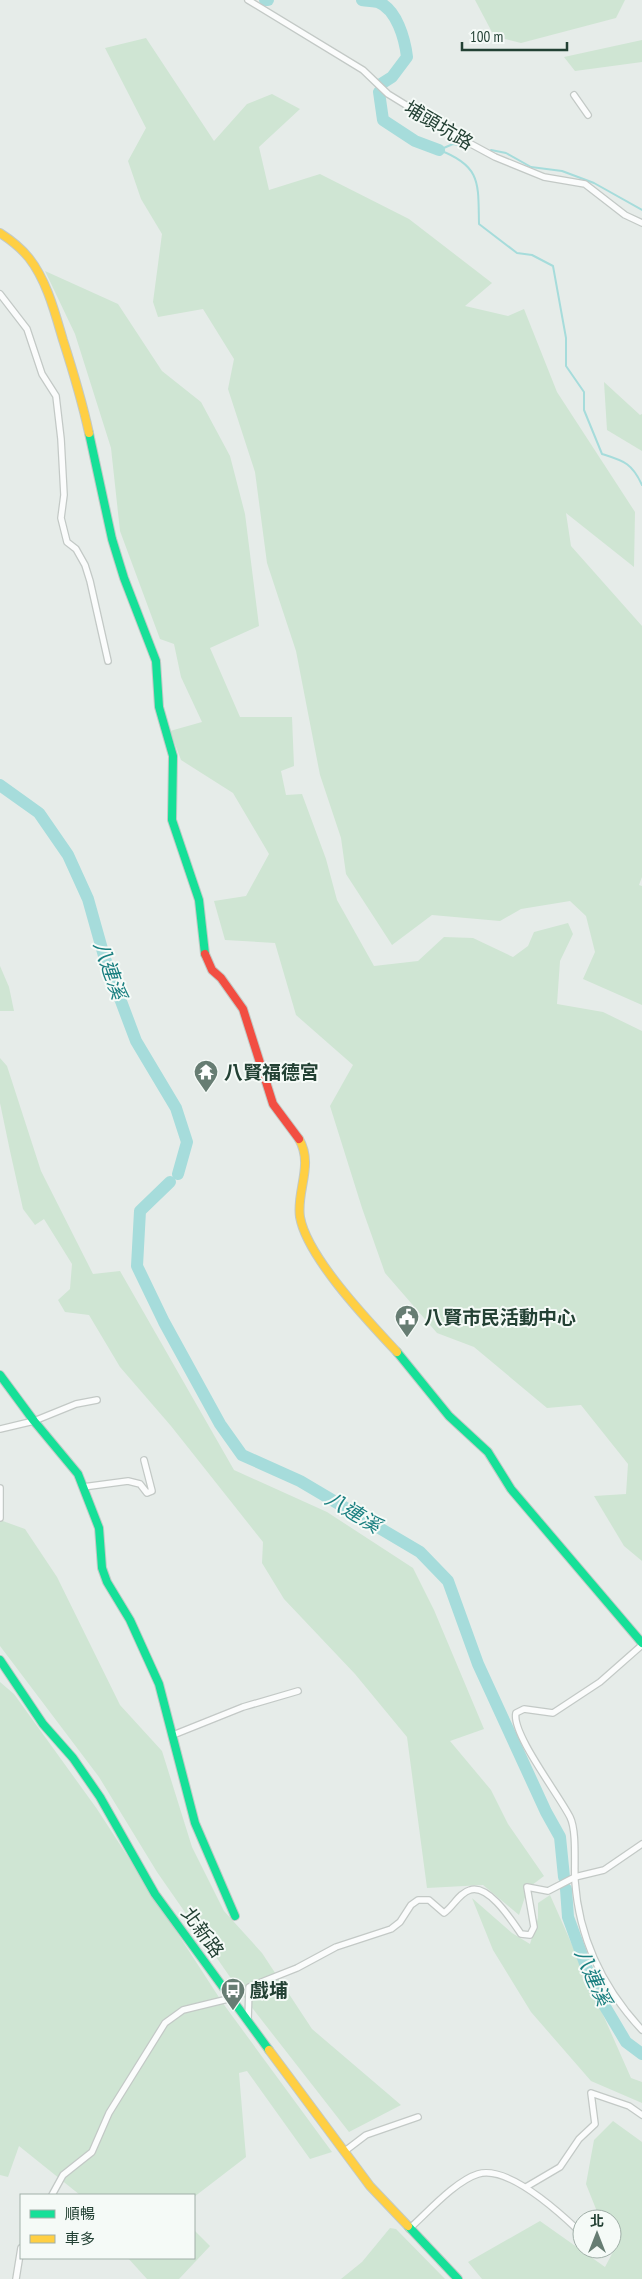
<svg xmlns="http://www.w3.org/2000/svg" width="642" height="2279" viewBox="0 0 642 2279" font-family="'PT Sans Narrow','Noto Sans TC',sans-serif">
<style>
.green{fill:#cfe5d3}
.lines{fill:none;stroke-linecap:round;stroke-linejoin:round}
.stream{stroke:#a6dcdb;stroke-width:2}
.river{stroke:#a6dcdb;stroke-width:12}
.street-casing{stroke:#c3c9c6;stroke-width:8}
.fast-casing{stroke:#c2cac6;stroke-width:10}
.slow-casing{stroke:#c2cac6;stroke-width:10}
.jam-casing{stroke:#c2cac6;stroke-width:10}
.street{stroke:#fbfcfc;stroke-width:5.5}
.fast{stroke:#16e098;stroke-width:8}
.slow{stroke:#ffcf43;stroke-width:8}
.jam{stroke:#f24e42;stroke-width:8}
.labels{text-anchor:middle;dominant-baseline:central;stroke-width:4;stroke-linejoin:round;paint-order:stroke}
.street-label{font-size:19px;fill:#234134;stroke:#f5faf7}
.poi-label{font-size:19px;font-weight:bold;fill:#234134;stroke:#f5faf7;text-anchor:start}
.water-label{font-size:20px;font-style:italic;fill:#197f80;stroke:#f5faf7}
</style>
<rect width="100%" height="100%" fill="#e6ece9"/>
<g class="green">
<polygon points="475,0 625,0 616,18 521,43 494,36"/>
<polygon points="146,38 214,141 247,104 272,94 300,109 259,147 269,190 320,174 409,219 492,283 465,306 508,316 524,309 557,392 635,512 634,567 566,513 571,546 642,626 642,877 639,885 642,886 642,1005 583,979 595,952 586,916 570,901 521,909 500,921 432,915 392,945 346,874 341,838 320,775 296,651 267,563 255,472 228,389 234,359 203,309 158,317 153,302 162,234 141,199 128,161 146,128 105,48"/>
<polygon points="642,40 642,62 575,71 564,57"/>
<polygon points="45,271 118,304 162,371 201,402 230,456 245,514 259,626 210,648 240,717 292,717 294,766 281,771 286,795 302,794 326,859 337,900 374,966 418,961 444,937 473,938 513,957 528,946 534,932 568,923 573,934 560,961 557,1004 603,1012 642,1031 642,1561 624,1546 594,1496 626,1494 628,1464 581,1405 547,1408 474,1347 437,1333 385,1273 362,1208 330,1106 353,1065 296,1015 275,943 225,940 214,901 246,896 269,854 233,793 181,760 170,731 202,722 181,677 174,644 160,639 120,531 111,448 75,334"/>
<polygon points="604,382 640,415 642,414 642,451 607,430"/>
<polygon points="0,966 9,987 14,1011 0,1011"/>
<polygon points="0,1058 7,1066 41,1171 93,1274 120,1271 234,1470 327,1512 413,1568 434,1610 484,1729 450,1741 491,1790 508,1824 544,1876 528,1888 519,1915 483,1885 427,1888 407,1737 355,1674 284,1599 262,1563 263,1542 171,1426 120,1367 89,1315 65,1312 58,1300 70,1289 72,1264 44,1219 35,1225 23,1209 10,1151 0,1103"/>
<polygon points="0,1520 25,1529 57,1577 120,1705 162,1751 192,1847 224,1911 262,1953 312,2029 401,2105 349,2132 246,2000 157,1872 99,1777 0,1646"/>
<polygon points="0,1682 14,1694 97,1809 222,2002 332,2152 310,2159 247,2071 239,2073 246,2157 194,2197 194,2195 80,2195 19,2146 8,2177 0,2175"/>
<polygon points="550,1895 631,2078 642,2082 642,2103 591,2081 531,2012 493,1950 472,1898 512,1933 530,1944 538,1918 538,1903"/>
<polygon points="613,2121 642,2142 642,2279 482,2279 468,2262 540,2221 605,2267 613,2252 612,2219 600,2219 586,2184 594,2140"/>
<polygon points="390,2228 396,2229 445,2279 341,2279 362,2262"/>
<polygon points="194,2230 210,2246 179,2279 147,2279 128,2258 194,2258"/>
</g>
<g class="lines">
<g class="stream">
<path d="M439 150C482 166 478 184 479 224L517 253 532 255 553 266 566 338V366L584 392V410L602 454C624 461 632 463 642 485"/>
<polyline points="439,150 453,144 464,146"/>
<polyline points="491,150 506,153 531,167 562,171 594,183 642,210"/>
</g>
<g class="river">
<polyline points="265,0 268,0"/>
<path d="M362 0C367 1 374 1 378 2 397 9 405 40 407 57L392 77 381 84"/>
<polyline points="379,92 383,120 415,141 439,150"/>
<polyline points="0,785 39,813 68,855 88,899 104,956 136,1041 176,1108 187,1142 178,1174"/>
<polyline points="170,1182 140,1211 137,1266 164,1322 220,1424 242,1455 300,1481 420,1552 448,1581 478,1664 546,1812 560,1837 564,1877"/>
<polyline points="566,1889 568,1917 594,1988 626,2042 642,2054"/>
</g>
<defs>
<g id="street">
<polyline points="248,0 363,70 388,94 458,137 495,157 544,177 585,184 625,215 642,223"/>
<polyline points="574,95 588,115"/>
<polyline points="0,294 27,329 42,374 56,396 61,439 64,495 61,518 67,542 76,549 85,565 90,581 108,661"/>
<polyline points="0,1429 34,1421 76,1404 97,1400"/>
<polyline points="83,1487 128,1481 140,1484 147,1493 152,1491 144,1460"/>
<polyline points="0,1488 0,1518"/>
<path d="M642 1645 600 1682 553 1713 524 1709 516 1713C511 1733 559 1795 570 1817 577 1831 574 1864 575 1881 579 1938 603 1988 642 2030"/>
<polyline points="173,1735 243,1707 298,1691"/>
<path d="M248 2021 249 1987 297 1968 336 1947 391 1929 400 1922 411 1905 418 1900H429L444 1913C453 1907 459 1893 470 1890 489 1884 512 1921 521 1934L530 1935 534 1927 527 1887 548 1891 575 1877 604 1870 642 1844"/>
<polyline points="345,2151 366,2135 418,2117"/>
<polyline points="526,2187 560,2167 579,2139 595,2124 591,2093 629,2106 642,2115"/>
<polyline points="52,2195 63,2175 92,2152 109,2113 165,2023 183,2010 232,1998"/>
<path d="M409 2229C427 2213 455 2181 478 2174 508 2165 559 2212 579 2231"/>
<polyline points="16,2279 21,2248"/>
</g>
<g id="fast">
<polyline points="89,433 112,539 124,578 156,661 159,707 173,756 172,820 199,900 205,954"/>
<polyline points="397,1352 449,1416 488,1452 511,1489 642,1643"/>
<polyline points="0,1375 34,1421 78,1474 99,1528 102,1568 107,1582 130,1620 159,1684 195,1823 235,1916"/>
<polyline points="0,1660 43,1724 73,1758 100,1797 155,1894 269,2050"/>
<polyline points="408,2226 458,2279"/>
</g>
<g id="slow">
<path d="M0 233C11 240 21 248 29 258 47 281 55 313 63 340 73 371 82 401 89 433"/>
<path d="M299 1139C314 1165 296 1191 300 1217 307 1257 369 1322 397 1352"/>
<polyline points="269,2050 370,2186 408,2226"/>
</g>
<polyline id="jam" points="205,954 212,970 221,978 243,1009 273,1104 299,1139"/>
</defs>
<use href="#street" class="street-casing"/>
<use href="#fast" class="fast-casing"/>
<use href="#slow" class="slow-casing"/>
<use href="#jam" class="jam-casing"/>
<use href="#street" class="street"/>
<use href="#fast" class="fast"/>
<use href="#slow" class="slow"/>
<use href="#jam" class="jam"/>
</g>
<defs>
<symbol id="temple-pin" viewBox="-11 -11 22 30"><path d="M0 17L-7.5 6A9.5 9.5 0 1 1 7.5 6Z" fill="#677d73" stroke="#f5faf7"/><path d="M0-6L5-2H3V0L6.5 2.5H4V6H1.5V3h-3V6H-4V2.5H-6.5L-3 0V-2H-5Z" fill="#fff"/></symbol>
<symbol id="civic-pin" viewBox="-11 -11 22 30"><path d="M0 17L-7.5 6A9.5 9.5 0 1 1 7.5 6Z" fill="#677d73" stroke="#f5faf7"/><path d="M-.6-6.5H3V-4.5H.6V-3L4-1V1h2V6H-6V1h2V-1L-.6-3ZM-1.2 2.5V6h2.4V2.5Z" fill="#fff"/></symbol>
<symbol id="bus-pin" viewBox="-11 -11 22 30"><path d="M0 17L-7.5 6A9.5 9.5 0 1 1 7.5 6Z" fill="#677d73" stroke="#f5faf7"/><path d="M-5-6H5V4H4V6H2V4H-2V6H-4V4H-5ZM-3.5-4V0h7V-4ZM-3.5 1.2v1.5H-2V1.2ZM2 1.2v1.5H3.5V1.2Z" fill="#fff"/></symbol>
</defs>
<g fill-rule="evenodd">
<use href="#temple-pin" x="192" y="1058" width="28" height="38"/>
<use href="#civic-pin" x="393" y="1303" width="28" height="38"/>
<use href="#bus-pin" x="219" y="1976" width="28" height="38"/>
</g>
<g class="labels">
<g class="street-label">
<text transform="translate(439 125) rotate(31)">埔頭坑路</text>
<text transform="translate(203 1932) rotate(54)">北新路</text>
</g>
<g class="poi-label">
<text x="224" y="1072">八賢福德宮</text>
<text x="424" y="1317">八賢市民活動中心</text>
<text x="250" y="1990">戲埔</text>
</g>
<g class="water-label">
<text transform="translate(110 970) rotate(71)">八連溪</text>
<text transform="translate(353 1512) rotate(31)">八連溪</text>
<text transform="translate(593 1977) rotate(66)">八連溪</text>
</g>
</g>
<rect x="20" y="2194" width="175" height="65" fill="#f5faf7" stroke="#a1b0a9"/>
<rect x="30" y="2210" width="25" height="8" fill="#16e098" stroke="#a1b0a9"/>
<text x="65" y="2219" font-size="15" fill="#234134">順暢</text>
<rect x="30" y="2235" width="25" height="8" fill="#ffcf43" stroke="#a1b0a9"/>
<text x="65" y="2244" font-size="15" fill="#234134">車多</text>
<g transform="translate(597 2234)"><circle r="24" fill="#f5faf7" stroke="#a1b0a9"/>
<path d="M0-4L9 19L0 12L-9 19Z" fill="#677d73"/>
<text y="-8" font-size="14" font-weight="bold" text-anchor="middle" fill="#234134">北</text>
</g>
<path d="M462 42v8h105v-8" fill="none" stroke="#234134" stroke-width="2.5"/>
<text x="470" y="42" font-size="15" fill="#234134" stroke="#f5faf7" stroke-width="4" paint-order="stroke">100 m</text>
</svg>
